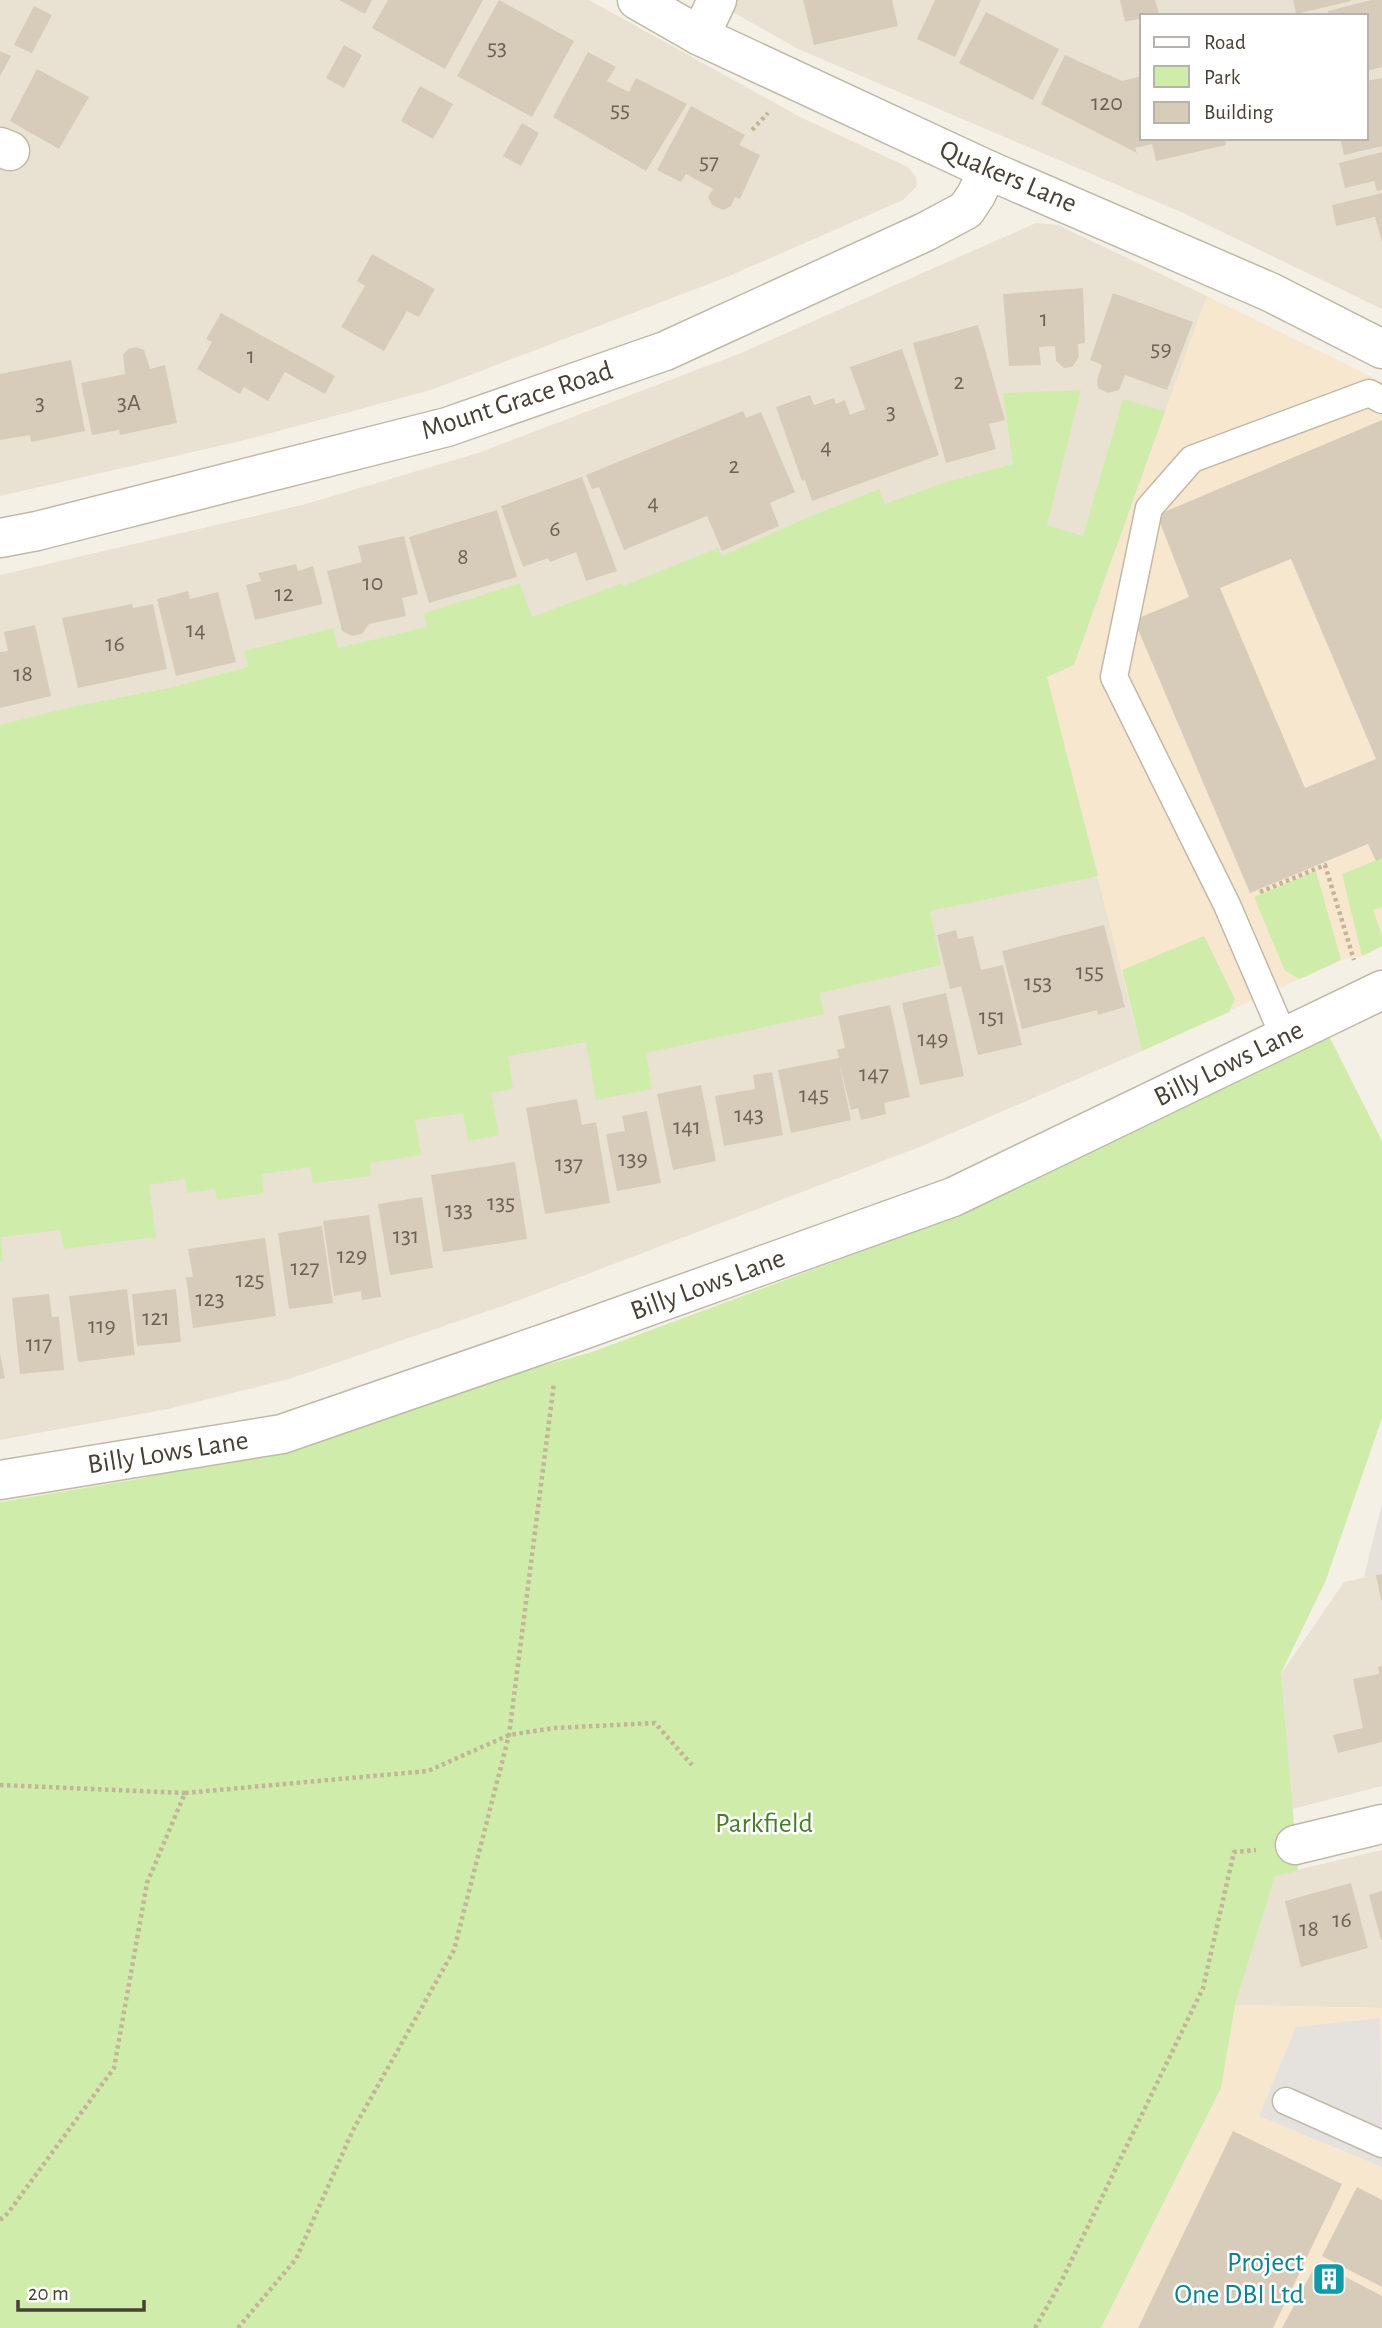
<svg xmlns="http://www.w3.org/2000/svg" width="1382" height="2328" viewBox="0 0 1382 2328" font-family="'Alegreya Sans',sans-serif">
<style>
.residential{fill:#e9e2d3;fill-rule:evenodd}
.commercial{fill:#f8e7cf}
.industrial{fill:#e6e1db}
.green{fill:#cfecab}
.parking{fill:#e5e2de}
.building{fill:#d7ccba;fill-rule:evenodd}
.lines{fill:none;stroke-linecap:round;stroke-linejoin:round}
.lane-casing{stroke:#c1b8a8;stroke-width:29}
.street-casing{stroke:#c1b8a8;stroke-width:41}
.path{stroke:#c4b498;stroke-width:4.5;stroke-dasharray:3.5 3.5;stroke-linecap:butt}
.lane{stroke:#fff;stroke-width:26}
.street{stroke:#fff;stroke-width:38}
.labels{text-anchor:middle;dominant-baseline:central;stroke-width:5;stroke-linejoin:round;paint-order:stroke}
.number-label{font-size:24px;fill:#6c6356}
.street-label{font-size:28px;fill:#484034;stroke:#fff}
.park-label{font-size:28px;fill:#467f23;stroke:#fff}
.culture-label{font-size:28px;fill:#0d838f;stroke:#fff;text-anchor:end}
</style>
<rect width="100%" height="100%" fill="#f4f0e6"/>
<g class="residential">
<polygon points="0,0 589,0 802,118 908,167 916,177 917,186 903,200 727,277 431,390 241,441 0,496 0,165 14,172 27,143 0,128"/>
<path d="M712 0H1382V309L1183 213 798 49ZM1142 16H1366V138H1142Z"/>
<polygon points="1036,223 1058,225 1207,296 1074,665 1047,677 1142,1051 922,1146 517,1301 289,1379 168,1409 0,1440 0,575 302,505 478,453 741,353"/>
<polygon points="1376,1575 1382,1606 1382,1786 1292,1809 1281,1674 1344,1582"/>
<polygon points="1382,1850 1382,2008 1235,2005 1275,1875"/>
</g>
<g class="commercial">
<polygon points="1207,296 1382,382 1382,946 1362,956 1341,960 1142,1051 1047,677 1074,664"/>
<polygon points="1235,2005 1382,2008 1382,2328 1101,2328 1221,2088"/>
</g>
<polygon class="industrial" points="1382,1504 1382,1606 1376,1576 1364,1577"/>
<g class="green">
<polygon points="1081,390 1047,525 1083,536 1123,399 1165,411 1074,665 1047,677 1098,876 930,911 941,965 820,993 824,1014 646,1053 652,1089 596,1100 586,1042 508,1056 513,1089 491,1093 499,1135 468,1141 463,1113 415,1120 421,1155 370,1163 371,1176 313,1183 310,1167 262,1174 264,1193 217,1200 215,1189 187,1193 185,1179 149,1185 156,1237 64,1249 60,1230 1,1237 3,1261 0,1261 0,725 71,707 169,688 248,667 244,651 333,628 338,648 427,627 424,613 520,583 532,617 622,583 623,586 718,548 722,556 811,516 879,489 885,504 946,482 1013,464 1003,393"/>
<polygon points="1382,858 1382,907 1373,910 1382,935 1382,946 1362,956 1342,874"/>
<polygon points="1316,871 1341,960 1300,979 1285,971 1254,897"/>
<polygon points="1204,936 1235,999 1229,1012 1142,1051 1122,970"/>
<polygon points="1328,1034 1382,1141 1382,1418 1326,1580 1281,1673 1298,1871 1275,1876 1235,2005 1221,2088 1101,2328 0,2328 0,1502 144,1478 592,1352 965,1213"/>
</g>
<polygon class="parking" points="1380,2018 1382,2167 1259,2116 1296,2027"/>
<g class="building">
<polygon points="339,0 372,0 365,14"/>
<polygon points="388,0 483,0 445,69 372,28"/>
<polygon points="499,0 574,41 532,117 457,76"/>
<polygon points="803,0 892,0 898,26 814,45"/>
<polygon points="935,0 981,0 955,57 917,39"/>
<polygon points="1120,0 1155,0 1159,14 1142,16 1142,18 1125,22"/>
<polygon points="1293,0 1351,0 1351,1 1296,14"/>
<polygon points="1371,0 1382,0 1382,67 1366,71 1366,16 1329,16 1328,11"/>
<polygon points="34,6 52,15 32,53 14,45"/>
<polygon points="986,12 1059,49 1033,100 959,63"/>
<polygon points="344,45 362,55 344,88 326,78"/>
<polygon points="0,51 11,56 0,76"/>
<polygon points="588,52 616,67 607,81 629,92 636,78 687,104 646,171 553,117"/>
<polygon points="1065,55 1122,81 1142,76 1142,138 1225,138 1226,145 1156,161 1152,144 1135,148 1137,153 1041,104"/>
<polygon points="37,69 89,97 59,149 10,121"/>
<polygon points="1382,78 1382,146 1344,155 1340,138 1366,138 1366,81"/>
<polygon points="420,86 453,104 433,139 401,121"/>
<polygon points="691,106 745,135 739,145 760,155 740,199 735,197 731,206 723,210 712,205 708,197 713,189 686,174 681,182 657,170"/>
<polygon points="522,123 539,133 521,166 503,156"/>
<polygon points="1382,152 1382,190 1377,191 1374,181 1345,188 1339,163"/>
<polygon points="1382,193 1382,242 1375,217 1336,226 1332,205"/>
<polygon points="372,254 435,289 419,317 407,311 384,351 341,327 365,286 357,281"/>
<polygon points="1083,288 1085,343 1078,344 1079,357 1072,367 1064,368 1056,361 1055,346 1039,347 1041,365 1009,366 1003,294"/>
<polygon points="1113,293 1193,322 1167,390 1125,375 1119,390 1108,393 1098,388 1097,380 1102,365 1090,360"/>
<polygon points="221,313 335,376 325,394 285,372 268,401 244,387 240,394 197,369 212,342 206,339"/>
<polygon points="978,325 1005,420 989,424 996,449 946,463 913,343"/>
<polygon points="136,347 144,350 150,369 165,365 177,423 120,435 119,430 92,435 81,383 125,374 123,355 128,349"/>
<polygon points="902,349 939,455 812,501 805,480 802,481 776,407 810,395 814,405 834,398 836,404 845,400 850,415 865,409 850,367"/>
<polygon points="71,360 85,431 31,442 30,435 0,440 0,374"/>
<polygon points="743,411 746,418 761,412 795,492 770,503 779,526 722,551 707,516 624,550 599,487 592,489 586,475"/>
<path d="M1382 420V858L1376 861 1368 844 1250 893 1134 620 1189 597 1157 515ZM1291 559 1376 759 1305 788 1220 588Z"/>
<polygon points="582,477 617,571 586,581 576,552 550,562 548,558 523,567 501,506"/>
<polygon points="497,510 517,577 429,603 409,537"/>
<polygon points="404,536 418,594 402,598 406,616 369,624 362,634 352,636 342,631 327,571 362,562 358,546"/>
<polygon points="296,564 298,571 313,566 323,604 255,620 246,585 261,581 258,573"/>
<polygon points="188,591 190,599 218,592 236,662 176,676 157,599"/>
<polygon points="132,604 133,608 153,604 167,669 78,688 62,618"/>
<polygon points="35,625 51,696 0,708 0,652 8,651 4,632"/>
<polygon points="1104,925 1125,1007 1098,1015 1097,1010 1022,1029 1002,951"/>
<polygon points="956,930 958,939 973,936 981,970 1003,965 1022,1045 978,1055 961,986 950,989 937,935"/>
<polygon points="946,993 964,1076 920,1085 902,1003"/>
<polygon points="890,1005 910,1097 884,1103 886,1114 861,1120 858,1108 851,1110 839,1062 851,1120 791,1133 778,1070 839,1058 837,1050 845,1048 838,1016"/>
<polygon points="772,1072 783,1135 724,1146 715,1096 755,1089 753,1075"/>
<polygon points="701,1085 716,1161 673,1170 657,1094"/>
<polygon points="577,1099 582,1125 596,1122 610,1203 545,1214 526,1108"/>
<polygon points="647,1111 661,1183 617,1191 606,1134 625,1131 622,1116"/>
<polygon points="515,1162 527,1239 443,1252 431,1175"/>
<polygon points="422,1197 433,1268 390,1275 378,1204"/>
<polygon points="369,1215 381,1297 362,1300 361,1291 334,1296 323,1221"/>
<polygon points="322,1226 333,1303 289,1309 278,1233"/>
<polygon points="265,1238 276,1316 193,1328 186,1277 193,1277 188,1249"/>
<polygon points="127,1289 135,1355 78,1362 69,1296"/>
<polygon points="176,1289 181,1342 137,1346 132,1294"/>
<polygon points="49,1294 52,1317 59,1317 64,1370 20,1374 12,1298"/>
<polygon points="0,1353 5,1378 0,1379"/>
<polygon points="1382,1574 1382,1600 1381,1600 1376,1575"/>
<polygon points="1382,1666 1382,1742 1338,1753 1333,1735 1363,1728 1353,1679 1379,1674 1378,1667"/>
<polygon points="1351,1883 1368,1948 1301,1967 1285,1901"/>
<polygon points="1382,1891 1382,1940 1381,1940 1369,1895"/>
<polygon points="1233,2131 1342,2184 1273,2328 1138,2328"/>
<polygon points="1357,2187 1382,2200 1382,2287 1322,2256"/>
<polygon points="1317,2262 1382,2296 1382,2328 1282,2328"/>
</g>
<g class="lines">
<defs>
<g id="lane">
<polyline points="1284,1037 1227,905 1114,677 1149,508 1192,459 1369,393 1382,400"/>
<polyline points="1286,2101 1382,2144"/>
</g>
<g id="street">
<polyline points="637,0 700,36 988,170 1270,292 1382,349"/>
<polyline points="700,36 717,0"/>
<polyline points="0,147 10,151"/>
<polyline points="0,538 37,531 447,427 665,351 925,232 966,210 976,195 988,170"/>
<polyline points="0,1480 282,1434 560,1338 953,1197 1382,990"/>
<polyline points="1295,1845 1382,1824"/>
</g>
</defs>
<use href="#lane" class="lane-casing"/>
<use href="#street" class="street-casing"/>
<g class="path">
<polyline points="752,130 768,113"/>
<polyline points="1260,892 1325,865 1354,960"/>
<polyline points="0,1785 185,1793"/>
<polyline points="0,2220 8,2213 114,2068 147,1883 185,1793 428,1771 509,1735 554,1728 655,1723 692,1765"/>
<polyline points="238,2328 296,2259 353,2130 454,1950 509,1735 554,1383"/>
<polyline points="1035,2328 1061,2282 1203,1988 1234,1852 1256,1850"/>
</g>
<use href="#lane" class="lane"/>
<use href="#street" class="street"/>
</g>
<defs>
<symbol id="building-square" viewBox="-11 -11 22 22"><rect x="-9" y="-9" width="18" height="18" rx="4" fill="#0f9aa8" stroke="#fff"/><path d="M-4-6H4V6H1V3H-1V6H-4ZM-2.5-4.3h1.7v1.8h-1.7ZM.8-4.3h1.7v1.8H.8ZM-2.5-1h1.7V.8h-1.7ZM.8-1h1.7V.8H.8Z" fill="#fff"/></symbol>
</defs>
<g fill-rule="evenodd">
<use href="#building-square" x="1310" y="2260" width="38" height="38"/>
</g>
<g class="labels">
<g class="number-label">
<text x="497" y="48">53</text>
<text x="1107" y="103">120</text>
<text x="620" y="110">55</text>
<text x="709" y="162">57</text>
<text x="1044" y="319">1</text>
<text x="1161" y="349">59</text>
<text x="251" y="356">1</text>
<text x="959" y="382">2</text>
<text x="40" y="403">3</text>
<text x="129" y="403">3A</text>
<text x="891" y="412">3</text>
<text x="826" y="447">4</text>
<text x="734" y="466">2</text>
<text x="653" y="503">4</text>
<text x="555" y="529">6</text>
<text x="463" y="557">8</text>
<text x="373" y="583">10</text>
<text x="284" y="594">12</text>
<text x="196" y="630">14</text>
<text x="115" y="644">16</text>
<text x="23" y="674">18</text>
<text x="1090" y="972">155</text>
<text x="1038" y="983">153</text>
<text x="992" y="1017">151</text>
<text x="933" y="1039">149</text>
<text x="874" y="1074">147</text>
<text x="814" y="1095">145</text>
<text x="749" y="1115">143</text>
<text x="687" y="1127">141</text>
<text x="633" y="1159">139</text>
<text x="569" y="1164">137</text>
<text x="501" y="1203">135</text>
<text x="459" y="1210">133</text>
<text x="406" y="1236">131</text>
<text x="352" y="1256">129</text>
<text x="305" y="1268">127</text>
<text x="250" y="1280">125</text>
<text x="210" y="1299">123</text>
<text x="156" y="1318">121</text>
<text x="102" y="1326">119</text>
<text x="39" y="1344">117</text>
<text x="1342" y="1920">16</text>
<text x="1309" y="1929">18</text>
</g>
<g class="street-label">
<text transform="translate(1008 177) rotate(23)">Quakers Lane</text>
<text transform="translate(517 401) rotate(-18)">Mount Grace Road</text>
<text transform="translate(1229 1064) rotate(-26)">Billy Lows Lane</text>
<text transform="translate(708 1285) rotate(-20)">Billy Lows Lane</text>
<text transform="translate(168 1453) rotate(-9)">Billy Lows Lane</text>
</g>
<g class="park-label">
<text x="764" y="1824">Parkfield</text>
</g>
<g class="culture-label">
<text x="1304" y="2263">Project<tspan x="1304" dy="32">One DBI Ltd</tspan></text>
</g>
</g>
<rect x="1140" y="14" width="228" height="126" fill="#ffffff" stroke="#b6b3ae" stroke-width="2"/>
<rect x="1154" y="37" width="35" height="10" fill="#ffffff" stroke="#b6b3ae" stroke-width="2"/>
<text x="1204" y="49" font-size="21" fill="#484034">Road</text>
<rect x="1154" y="66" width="35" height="21" fill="#cfecab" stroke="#b6b3ae" stroke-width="2"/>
<text x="1204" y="84" font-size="21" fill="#484034">Park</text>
<rect x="1154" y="102" width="35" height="21" fill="#d7ccba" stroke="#b6b3ae" stroke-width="2"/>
<text x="1204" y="119" font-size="21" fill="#484034">Building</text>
<path d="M18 2300v10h126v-10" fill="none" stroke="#484034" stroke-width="3.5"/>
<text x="28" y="2300" font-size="21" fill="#484034" stroke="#ffffff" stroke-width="5" paint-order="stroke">20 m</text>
</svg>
